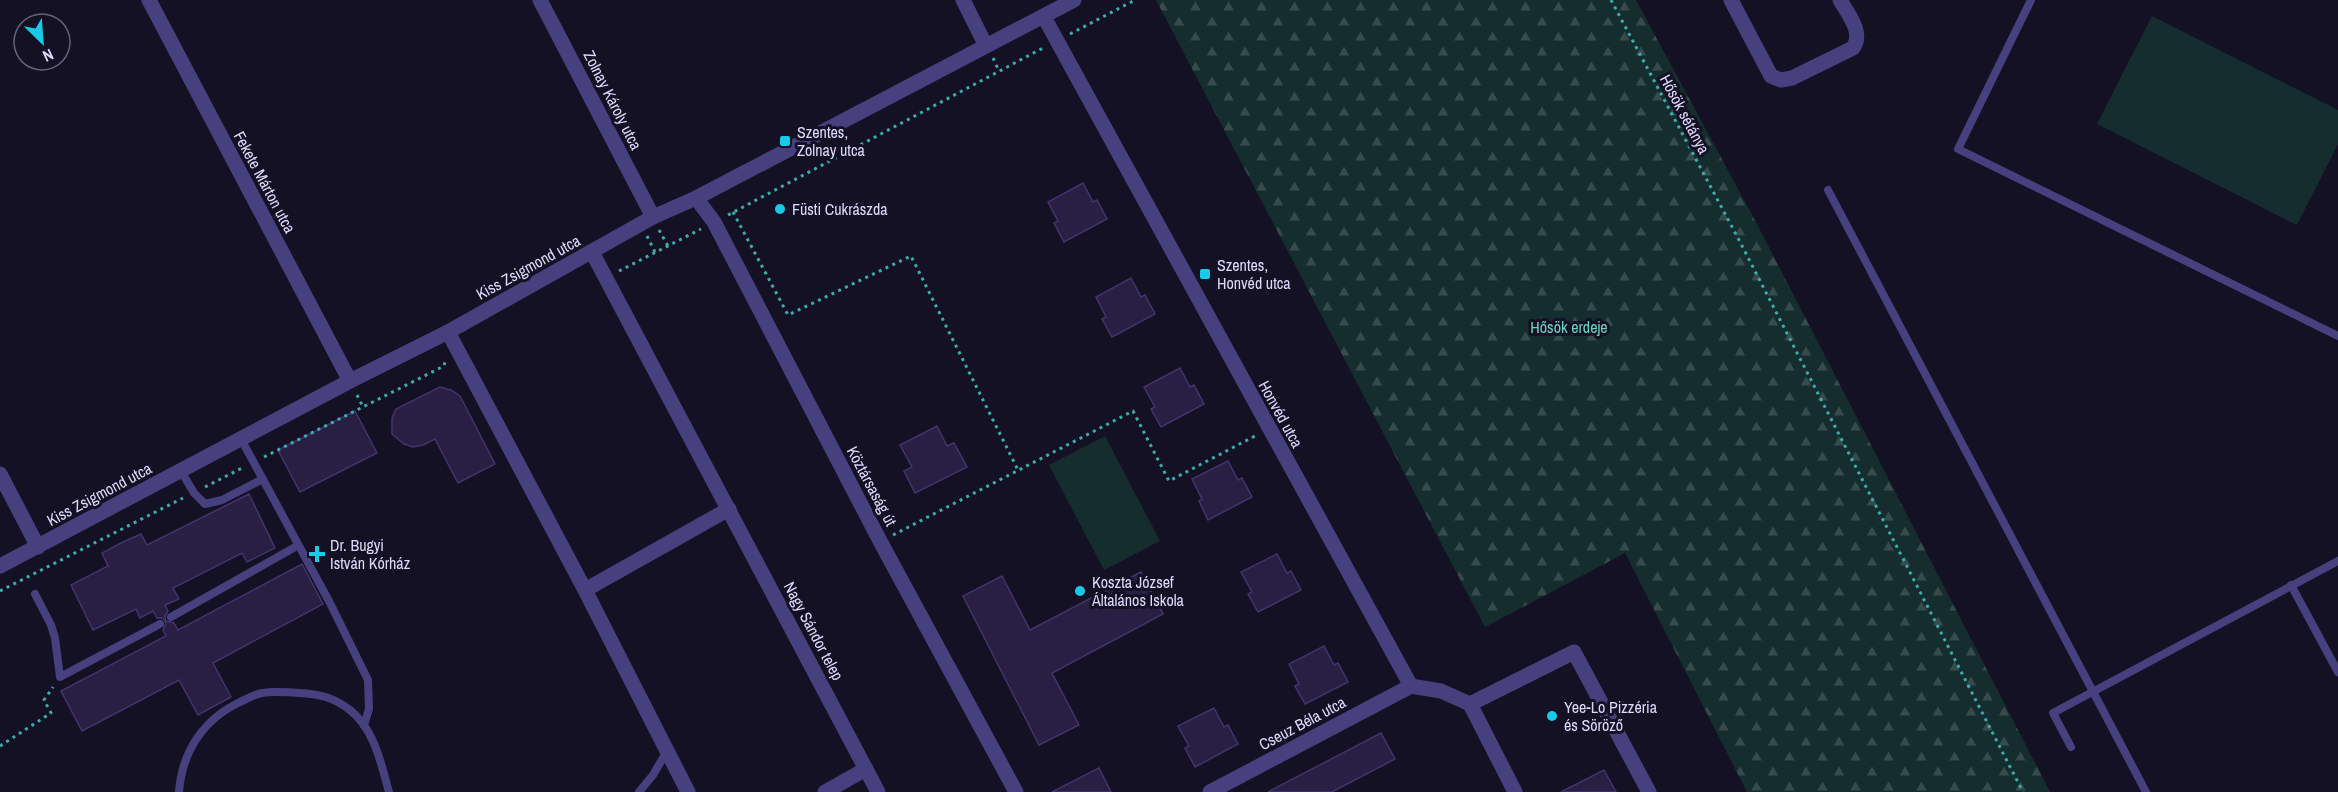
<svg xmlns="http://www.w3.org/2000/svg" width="2338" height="792" viewBox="0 0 2338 792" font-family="'Archivo Narrow',sans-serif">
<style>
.grass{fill:#152d2e}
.forest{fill:url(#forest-firs)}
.building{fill:#281f43;stroke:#42346d;stroke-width:1.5}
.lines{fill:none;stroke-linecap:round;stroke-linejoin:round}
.path{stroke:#3cacaa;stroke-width:3;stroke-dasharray:3 4.5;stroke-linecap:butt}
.service{stroke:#46417e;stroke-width:8}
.minor{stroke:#46417e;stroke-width:15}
.poi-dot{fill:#18cae8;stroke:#151124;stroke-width:2}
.labels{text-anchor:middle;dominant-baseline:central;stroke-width:6;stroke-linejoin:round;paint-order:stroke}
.street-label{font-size:16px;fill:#ded8fb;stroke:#151124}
.poi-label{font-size:16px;fill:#ded8fb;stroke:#151124;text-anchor:start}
.park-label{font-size:16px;fill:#6bd4bf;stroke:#151124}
</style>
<defs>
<pattern id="forest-firs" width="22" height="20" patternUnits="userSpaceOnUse" patternTransform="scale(1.5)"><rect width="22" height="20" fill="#152d2e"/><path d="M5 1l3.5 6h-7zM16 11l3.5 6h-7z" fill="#374b4d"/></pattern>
</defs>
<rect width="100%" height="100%" fill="#151124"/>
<g class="grass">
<polygon points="2152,16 2338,110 2338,144 2297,225 2097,124"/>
<polygon points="1105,436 1160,541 1104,570 1049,465"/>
</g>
<polygon class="forest" points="1156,0 1636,0 1758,226 2050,792 1747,792 1625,553 1485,627"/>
<g class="building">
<polygon points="1083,183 1093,202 1097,200 1107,219 1064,242 1054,223 1058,221 1048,202"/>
<polygon points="1131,278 1141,297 1145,295 1155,314 1112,337 1102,319 1106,317 1096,297"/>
<polygon points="1180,368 1190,387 1194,385 1204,404 1161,427 1151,409 1155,407 1144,387"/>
<polygon points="440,387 451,390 460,396 495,464 458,483 435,439 423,445 413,447 404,444 392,434 392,418 396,409"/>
<polygon points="355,411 377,453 300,492 278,450"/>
<polygon points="937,426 947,446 954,443 967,467 915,493 904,471 912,467 900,445"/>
<polygon points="1228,461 1238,480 1242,478 1252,497 1208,520 1199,501 1202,499 1192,479"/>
<polygon points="249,494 275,548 247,562 242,553 173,588 179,599 165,605 168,611 165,616 166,621 174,623 178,630 302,564 323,604 213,663 231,697 198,715 179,680 82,731 61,691 166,636 163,630 166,624 163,618 157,618 153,611 140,618 136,609 93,630 71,585 108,566 102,553 121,543 141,534 147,545"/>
<polygon points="1277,554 1287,573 1291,571 1301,590 1258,612 1248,594 1252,592 1241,572"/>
<polygon points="1141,572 1163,614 1052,673 1079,725 1039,745 963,596 1002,576 1030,630"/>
<polygon points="1324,646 1334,665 1338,663 1348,682 1305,704 1295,686 1299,684 1289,664"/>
<polygon points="1214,708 1224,727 1228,725 1238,744 1195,767 1185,748 1189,746 1178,726"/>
<polygon points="1381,733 1395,759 1332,792 1268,792"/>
<polygon points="1099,768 1111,792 1052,792"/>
<polygon points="1604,770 1616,792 1561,792"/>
</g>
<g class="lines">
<g class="path">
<polyline points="1611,0 1739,240 2023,792"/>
<polyline points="1070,34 1135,0"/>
<polyline points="993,58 999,71"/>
<polyline points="733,212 788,315 911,256 1018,470"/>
<polyline points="728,215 1043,48"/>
<polyline points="659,230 668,246"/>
<polyline points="647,236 655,252"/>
<polyline points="619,271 701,229"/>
<polyline points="357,395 363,407"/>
<polyline points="264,457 444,366 445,362"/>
<polyline points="205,487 242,468"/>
<polyline points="893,535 1133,411 1169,481 1255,436"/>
<polyline points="0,591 183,498"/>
<polyline points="0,746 51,713 44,700 53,687"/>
</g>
<g class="service">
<polyline points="2031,0 1958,149 2338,336"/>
<polyline points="1828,190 2146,792"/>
<polyline points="241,439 330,603 368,680 369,709 364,725"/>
<polyline points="181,471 194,493 205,504 222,500 263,479"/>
<polyline points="2291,585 2338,672"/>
<polyline points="35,594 51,625 55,638 60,677 160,624"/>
<polyline points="171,617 297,546"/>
<polyline points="2071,747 2053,713 2338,561"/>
<path d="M179 792C182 751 204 719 240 702 247 699 255 694 262 693 273 691 287 692 299 693 319 694 333 697 350 710 375 730 381 764 389 792"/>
<polyline points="639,792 653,775 667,751"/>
</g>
<g class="minor">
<polyline points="149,0 350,381"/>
<polyline points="540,0 653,217"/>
<polyline points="963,0 986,46"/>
<path d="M1731 0 1771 76 1781 80 1792 78 1853 48C1864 33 1848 14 1840 0"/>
<polyline points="1044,17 1411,686 1441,691 1470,704 1515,792"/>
<polyline points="696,198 714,222 880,541 1016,792"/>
<polyline points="592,252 878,792"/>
<polyline points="448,332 585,590 688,792"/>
<polyline points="0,474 38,547"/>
<polyline points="0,566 350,381 448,332 653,217 696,198 1074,0"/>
<polyline points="585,590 729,509"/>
<polyline points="1470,704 1574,652 1649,792"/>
<polyline points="825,792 866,769"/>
<polyline points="1210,792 1411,686"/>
</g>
</g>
<g class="poi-dot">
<rect x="779" y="135" width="12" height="12" rx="3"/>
<circle cx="780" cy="209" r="6"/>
<rect x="1199" y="268" width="12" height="12" rx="3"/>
<path d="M314 545h6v6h6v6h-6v6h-6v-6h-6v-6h6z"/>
<circle cx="1080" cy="591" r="6"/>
<circle cx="1552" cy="716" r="6"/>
</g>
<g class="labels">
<g class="street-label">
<text transform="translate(613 100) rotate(63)">Zolnay Károly utca</text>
<text transform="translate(1685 114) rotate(62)">Hősök sétánya</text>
<text transform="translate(265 182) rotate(62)">Fekete Márton utca</text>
<text transform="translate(528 267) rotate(-29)">Kiss Zsigmond utca</text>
<text transform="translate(1281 414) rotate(61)">Honvéd utca</text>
<text transform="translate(872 486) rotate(62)">Köztársaság út</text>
<text transform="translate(99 494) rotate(-28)">Kiss Zsigmond utca</text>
<text transform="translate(814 631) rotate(62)">Nagy Sándor telep</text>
<text transform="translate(1302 723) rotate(-28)">Cseuz Béla utca</text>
</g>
<g class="poi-label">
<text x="797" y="132">Szentes,<tspan x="797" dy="18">Zolnay utca</tspan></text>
<text x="792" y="209">Füsti Cukrászda</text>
<text x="1217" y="265">Szentes,<tspan x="1217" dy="18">Honvéd utca</tspan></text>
<text x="330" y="545">Dr. Bugyi<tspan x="330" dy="18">István Kórház</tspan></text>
<text x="1092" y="582">Koszta József<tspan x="1092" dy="18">Általános Iskola</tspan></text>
<text x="1564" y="707">Yee-Lo Pizzéria<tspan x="1564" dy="18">és Söröző</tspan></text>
</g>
<g class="park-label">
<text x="1569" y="327">Hősök erdeje</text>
</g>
</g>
<g transform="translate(42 42) rotate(155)"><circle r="28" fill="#151124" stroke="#65617a" stroke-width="1.5"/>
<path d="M0-4.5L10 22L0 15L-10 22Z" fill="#18cae8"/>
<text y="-9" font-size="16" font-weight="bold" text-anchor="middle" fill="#ded8fb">N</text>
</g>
</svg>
